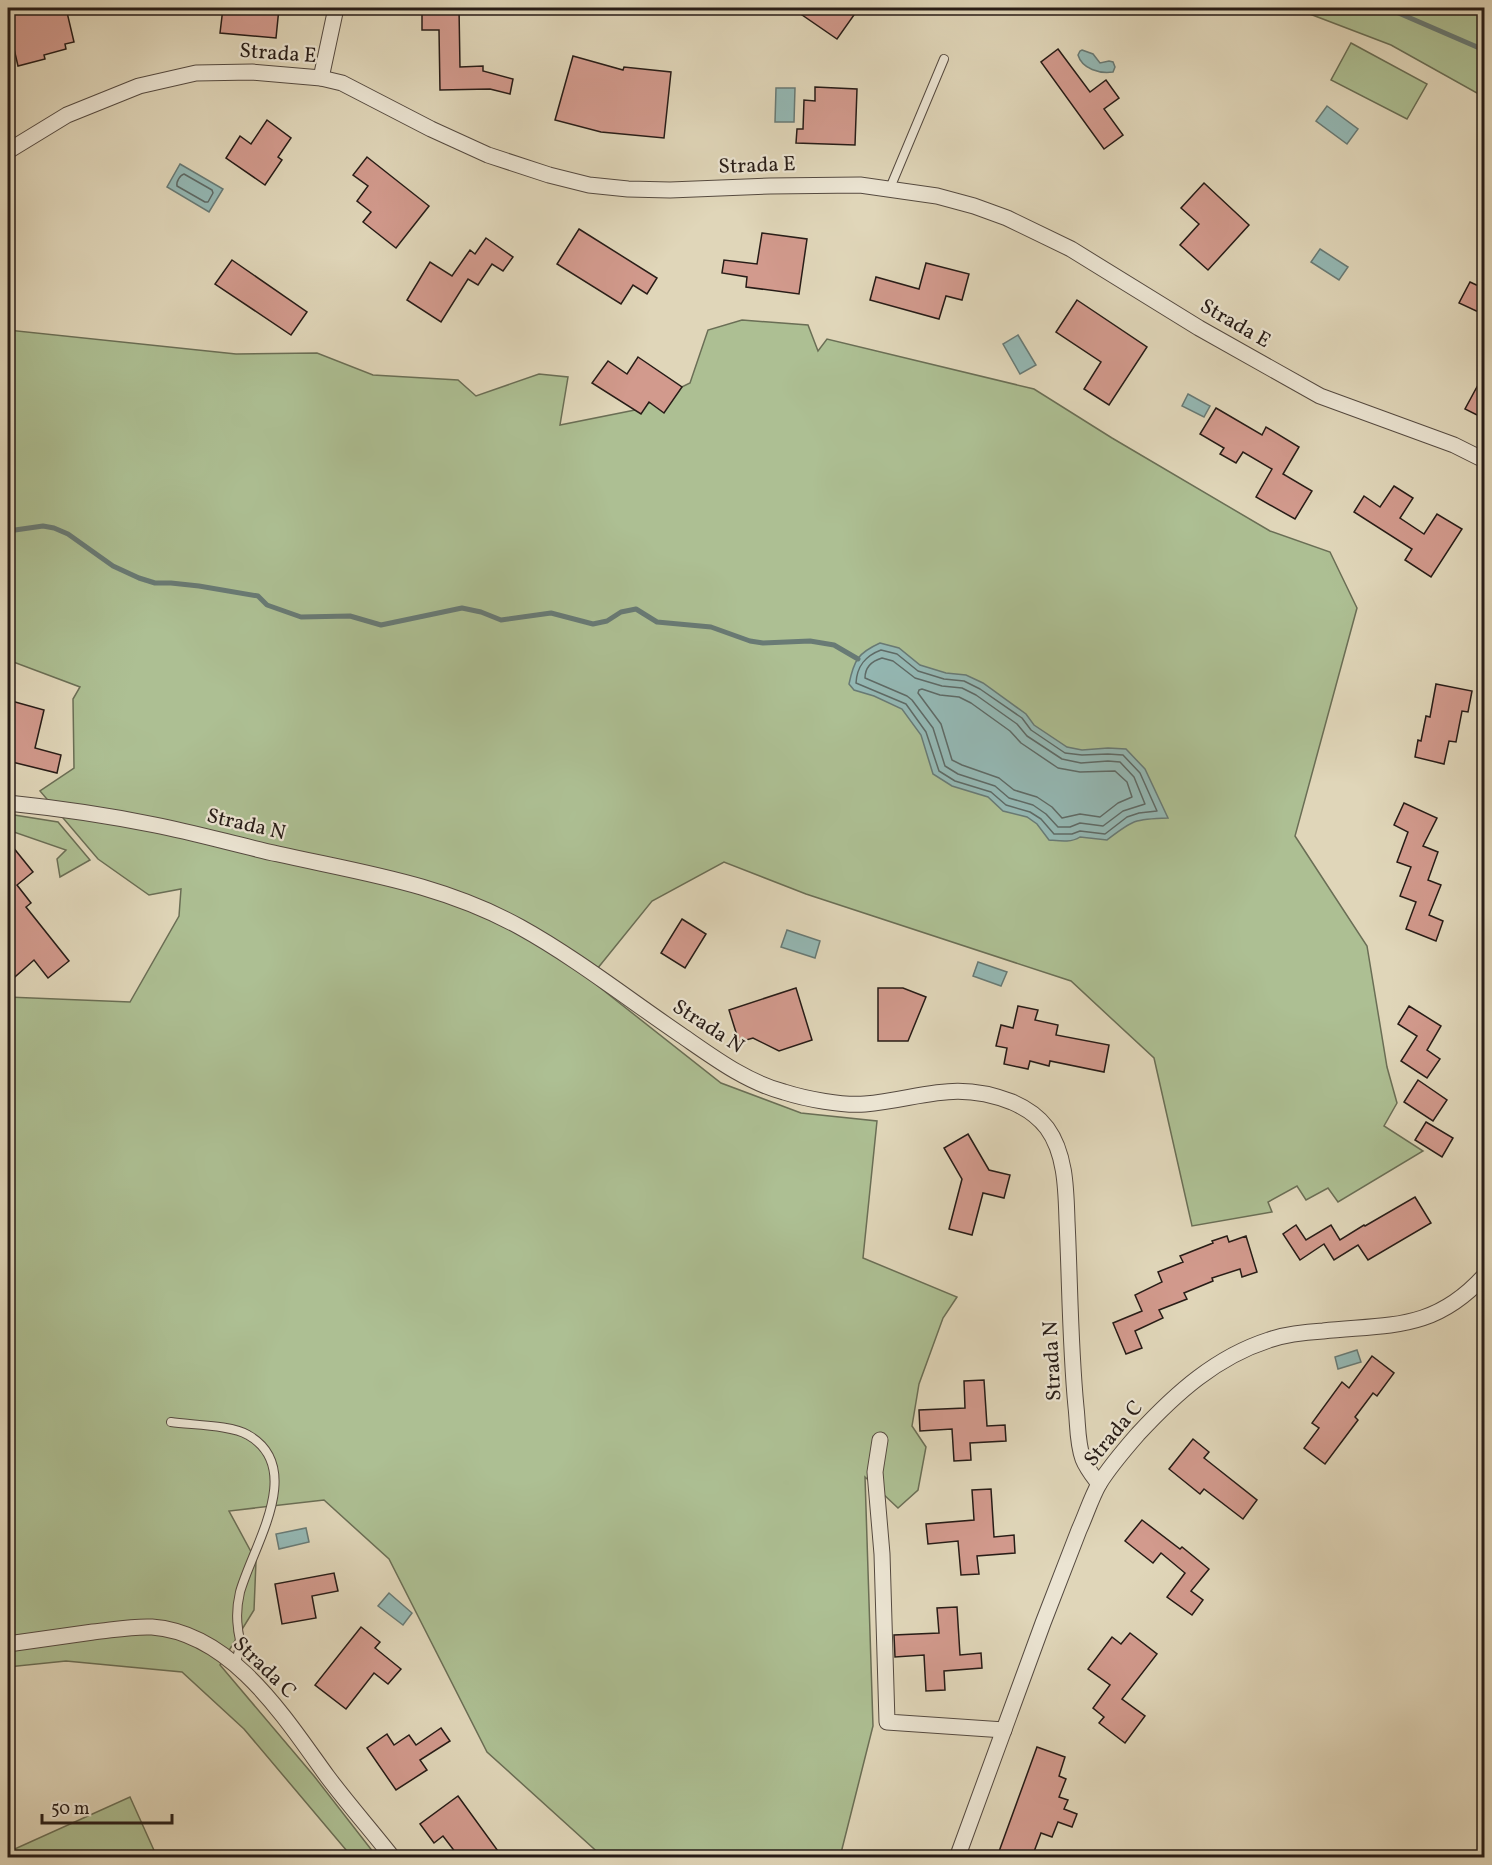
<svg xmlns="http://www.w3.org/2000/svg" width="1492" height="1865" viewBox="0 0 1492 1865" font-family="Vollkorn,serif">
<style>
.green{fill:#adbf93;stroke:#6a6e55;stroke-width:1.5}
.water{fill:#94b8b4;stroke:#687a75;stroke-width:1.5}
.lines{fill:none;stroke-linecap:round;stroke-linejoin:round}
.shore{stroke:#5e6a66;stroke-width:1.5}
.stream{stroke:#687a75;stroke-width:5}
.building{fill:#d29a8d;stroke:#271c17;stroke-width:1.5}
.service-casing{stroke:#554a40;stroke-width:10}
.minor-casing{stroke:#554a40;stroke-width:17}
.service{stroke:#ebe4d2;stroke-width:8}
.minor{stroke:#ebe4d2;stroke-width:15}
.labels{text-anchor:middle;dominant-baseline:central;stroke-width:4.5;stroke-linejoin:round;paint-order:stroke}
.street-label{font-size:21px;fill:#271c17;stroke:#ebe4d2}
</style>
<rect width="100%" height="100%" fill="#e0d6b9"/>
<filter id="stains"><feTurbulence type="fractalNoise" baseFrequency=".00333" numOctaves="4"/><feColorMatrix values="0 0 0 0 .2 0 0 0 0 .09 0 0 0 0 .02 0 0 0 .5 -.17"/></filter>
<radialGradient id="worn" r=".72"><stop offset=".6" stop-color="#630" stop-opacity="0"/><stop offset="1" stop-color="#630" stop-opacity=".3"/></radialGradient>
<g class="green">
<polygon points="1294,8 1484,8 1484,97 1391,45"/>
<polygon points="1351,43 1427,84 1407,119 1331,80"/>
<polygon points="742,320 808,325 818,351 827,339 1034,389 1112,438 1270,531 1330,552 1357,608 1295,836 1367,946 1387,1067 1397,1103 1384,1126 1423,1151 1338,1202 1328,1188 1306,1200 1297,1186 1268,1202 1272,1212 1192,1226 1154,1058 1071,981 806,894 724,862 652,901 589,979 721,1083 801,1113 877,1121 863,1258 957,1297 943,1318 919,1384 912,1426 926,1447 918,1490 898,1508 865,1477 873,1726 840,1857 603,1857 487,1752 389,1559 324,1500 229,1511 256,1561 254,1610 220,1665 314,1776 377,1857 352,1857 244,1729 182,1672 66,1661 8,1667 8,997 130,1002 179,916 181,889 149,895 98,859 40,791 74,768 73,699 80,687 8,660 8,330 236,354 317,353 373,375 458,380 476,396 539,374 568,377 560,425 635,410 690,383 708,330"/>
<polygon points="8,814 58,822 90,860 60,877 57,859 66,850 8,830"/>
<polygon points="130,1797 157,1857 8,1857 8,1852"/>
</g>
<g class="water">
<path d="M1082 50 1093 54 1100 63 1109 61 1113 62 1115 67 1113 72C1100 74 1082 69 1078 55L1080 51Z"/>
<polygon points="776,88 795,88 794,122 775,122"/>
<polygon points="1327,106 1358,129 1347,144 1316,121"/>
<polygon points="180,164 223,189 209,212 167,187"/>
<polygon points="1320,249 1348,267 1339,280 1311,262"/>
<polygon points="1018,335 1036,365 1020,374 1003,344"/>
<polygon points="1188,394 1210,406 1204,417 1182,406"/>
<path d="M880 643 899 648 920 665 946 673 966 675 983 683 1026 714 1034 725 1067 747 1082 750 1108 748 1126 749 1145 769 1168 818C1134 819 1133 820 1107 840L1080 837C1071 843 1060 841 1049 840L1037 824 1027 817 1003 811 988 797 952 786 933 774 921 735 902 709 874 696 854 690 849 684C854 660 858 653 880 643Z"/>
<polygon points="787,930 820,941 815,958 781,947"/>
<polygon points="978,962 1007,972 1001,986 973,976"/>
<polygon points="1357,1350 1361,1362 1338,1369 1335,1357"/>
<polygon points="306,1528 309,1542 279,1549 276,1534"/>
<polygon points="389,1593 412,1613 403,1625 378,1606"/>
</g>
<g class="lines">
<g class="shore">
<path d="M184 174 212 190 213 193 208 202H205L177 186C176 182 180 175 184 174Z"/>
<path d="M881 650 897 654 918 671 944 679 964 681 980 689 1022 718 1031 730 1065 753 1082 755 1108 754 1123 755 1140 773 1157 811 1139 813 1127 817 1105 834 1080 831 1072 834H1054L1041 819 1030 812 1006 805 991 792 955 781 939 771 926 732 906 704 856 683C857 666 865 656 881 650Z"/>
<path d="M882 658 893 661 915 678 942 686 962 688 976 695 1017 724 1027 736 1062 759 1081 763 1108 761 1120 762 1134 777 1145 804 1123 811 1103 826 1080 823 1070 827H1058L1046 814 1033 805 1009 798 995 786 958 774 945 766 933 728 912 700 907 696 865 678C865 667 872 661 882 658Z"/>
<polygon points="922,689 940,695 959,697 971,703 1010,731 1021,743 1058,768 1080,772 1115,771 1127,782 1132,797 1118,803 1100,817 1080,814 1062,818 1052,807 1037,797 1014,790 999,778 962,765 952,760 941,724 918,693 919,690"/>
</g>
<g class="stream">
<polyline points="1387,8 1484,50"/>
<polyline points="8,531 43,526 54,528 68,534 113,566 139,578 155,583 171,583 199,586 258,596 267,605 301,617 350,616 381,625 462,608 481,612 501,620 551,613 593,624 607,621 621,612 636,609 657,622 711,627 750,641 763,643 810,641 834,645 858,659"/>
</g>
</g>
<g class="building">
<polygon points="8,8 38,8 40,13 66,8 74,42 65,44 66,49 44,55 45,59 18,66 8,23"/>
<polygon points="223,8 279,8 276,38 220,33"/>
<polygon points="422,8 459,8 460,67 483,66 483,71 513,79 510,94 490,89 440,90 439,30 422,30"/>
<polygon points="792,8 844,8 854,15 837,39"/>
<polygon points="1058,49 1090,92 1106,80 1119,98 1104,109 1123,135 1104,149 1041,62"/>
<polygon points="573,56 623,70 624,67 671,72 664,138 601,132 555,120"/>
<polygon points="815,87 857,89 855,145 796,143 797,129 803,129 804,100 815,101"/>
<polygon points="267,120 291,138 278,157 282,160 265,185 226,158 240,136 251,144"/>
<polygon points="367,157 429,206 396,248 363,222 371,212 357,201 368,186 353,175"/>
<polygon points="1204,183 1249,225 1208,270 1180,245 1199,224 1181,208"/>
<polygon points="579,229 657,278 647,294 633,285 621,304 557,264"/>
<polygon points="762,233 807,239 799,294 746,287 747,277 722,273 724,260 757,264"/>
<polygon points="486,238 513,257 503,271 492,264 478,285 468,279 441,322 407,300 430,262 452,276 470,250 475,254"/>
<polygon points="232,260 307,312 291,335 215,284"/>
<polygon points="926,263 969,274 962,300 946,296 939,319 870,300 876,277 919,289"/>
<polygon points="1470,282 1485,289 1485,315 1459,303"/>
<polygon points="1077,300 1147,347 1109,405 1084,389 1101,362 1056,332"/>
<polygon points="638,357 682,387 664,413 649,402 641,414 592,383 608,361 627,374"/>
<polygon points="1485,372 1485,419 1465,409"/>
<polygon points="1216,408 1262,435 1266,427 1299,447 1283,474 1312,491 1295,519 1256,497 1272,469 1243,452 1236,463 1220,454 1224,448 1200,434"/>
<polygon points="1394,486 1413,498 1400,518 1424,534 1437,514 1462,529 1431,577 1405,560 1412,549 1354,512 1364,496 1380,507"/>
<polygon points="1436,684 1472,691 1468,712 1462,711 1456,742 1449,741 1444,764 1415,757 1418,740 1421,741 1426,716 1430,717"/>
<polygon points="8,700 44,710 35,748 61,755 57,773 8,761"/>
<polygon points="1404,803 1437,818 1423,846 1438,852 1428,880 1441,885 1429,915 1443,921 1436,941 1406,929 1416,902 1400,896 1411,867 1397,862 1408,832 1394,825"/>
<polygon points="8,841 33,872 17,885 31,903 26,907 69,961 48,978 34,960 8,983 8,950 14,945 8,937"/>
<polygon points="682,919 706,934 685,968 661,953"/>
<polygon points="796,988 812,1040 779,1051 753,1038 739,1042 729,1010"/>
<polygon points="878,988 903,988 926,997 908,1041 878,1041"/>
<polygon points="1018,1006 1038,1010 1035,1020 1058,1025 1056,1035 1109,1045 1104,1072 1050,1061 1049,1066 1030,1061 1028,1069 1004,1064 1007,1048 996,1046 1001,1025 1013,1028"/>
<polygon points="1409,1006 1441,1026 1427,1050 1440,1059 1427,1078 1401,1061 1417,1036 1398,1024"/>
<polygon points="1418,1080 1447,1100 1433,1121 1404,1102"/>
<polygon points="1426,1122 1453,1138 1442,1157 1415,1140"/>
<polygon points="968,1134 989,1170 1010,1175 1004,1198 983,1193 972,1235 949,1229 962,1179 944,1148"/>
<polygon points="1415,1197 1431,1223 1368,1260 1358,1245 1334,1260 1324,1244 1300,1260 1283,1234 1296,1225 1306,1240 1331,1225 1340,1240 1364,1225 1365,1226"/>
<polygon points="1227,1236 1229,1242 1246,1236 1257,1272 1242,1277 1240,1269 1212,1278 1213,1281 1184,1293 1187,1299 1159,1310 1163,1318 1135,1331 1142,1348 1126,1354 1113,1323 1142,1311 1135,1295 1162,1282 1158,1272 1183,1262 1180,1256 1213,1243 1212,1241"/>
<polygon points="1372,1356 1394,1373 1377,1396 1373,1393 1355,1417 1358,1420 1325,1464 1304,1448 1319,1428 1312,1423 1342,1382 1349,1388"/>
<polygon points="984,1380 987,1426 1005,1425 1006,1441 970,1443 971,1460 954,1461 952,1429 920,1431 919,1410 965,1408 964,1381"/>
<polygon points="1193,1439 1209,1452 1204,1458 1257,1500 1243,1519 1204,1489 1200,1494 1169,1469"/>
<polygon points="991,1489 994,1537 1014,1535 1015,1553 977,1556 979,1574 961,1575 958,1541 928,1544 926,1524 974,1520 972,1490"/>
<polygon points="1142,1520 1180,1549 1182,1547 1209,1569 1191,1591 1203,1600 1192,1615 1167,1597 1185,1573 1161,1553 1153,1563 1125,1541"/>
<polygon points="334,1573 338,1591 312,1596 316,1618 282,1624 275,1584"/>
<polygon points="957,1607 960,1655 981,1653 982,1668 944,1671 945,1690 926,1691 924,1655 895,1657 894,1635 939,1633 937,1608"/>
<polygon points="361,1627 380,1642 375,1648 401,1669 388,1684 374,1673 346,1709 315,1685"/>
<polygon points="1130,1633 1157,1654 1122,1699 1145,1716 1125,1743 1099,1723 1104,1717 1093,1708 1110,1685 1088,1669 1112,1637 1121,1644"/>
<polygon points="441,1728 450,1741 420,1760 427,1770 396,1790 367,1748 387,1734 394,1745 409,1735 416,1745"/>
<polygon points="1037,1747 1065,1757 1059,1776 1066,1779 1059,1797 1068,1800 1064,1809 1077,1814 1072,1827 1058,1822 1052,1837 1041,1833 1032,1857 997,1857"/>
<polygon points="458,1796 498,1851 489,1857 459,1857 443,1836 434,1843 420,1824"/>
</g>
<g class="lines">
<defs>
<g id="service">
<polyline points="890,188 944,59"/>
<path d="M171 1422C191 1425 232 1425 248 1435 306 1468 253 1546 240 1592 237 1605 236 1615 238 1628 238 1633 240 1637 240 1642 240 1649 237 1657 236 1664"/>
</g>
<g id="minor">
<polyline points="321,78 336,8"/>
<polyline points="8,151 67,115 139,86 196,73 252,72 321,78 342,83 431,129 488,155 549,175 589,185 628,189 670,190 770,186 860,185 937,196 974,206 1007,218 1071,249 1199,328 1320,396 1454,445 1484,460"/>
<path d="M8 803C57 808 106 815 155 825 196 833 237 845 278 854 363 873 442 884 520 927 576 958 628 999 681 1035 713 1057 746 1082 784 1092 806 1099 843 1106 865 1104 921 1099 954 1079 1012 1102 1026 1108 1038 1116 1047 1128 1066 1154 1066 1191 1067 1221 1070 1283 1070 1346 1076 1407 1078 1424 1077 1443 1083 1459 1087 1469 1093 1476 1099 1484"/>
<polyline points="880,1440 875,1472 882,1554 887,1722 1004,1730"/>
<path d="M8 1644C36 1640 65 1636 93 1632 113 1630 132 1626 152 1627 232 1633 285 1718 327 1776 348 1804 371 1830 393 1858"/>
<path d="M957 1858C986 1779 1015 1701 1043 1623 1055 1592 1067 1561 1079 1530 1086 1515 1091 1498 1099 1484 1110 1466 1124 1450 1138 1434 1176 1393 1216 1357 1269 1340 1286 1334 1304 1332 1323 1331 1390 1324 1434 1331 1484 1276"/>
</g>
</defs>
<use href="#service" class="service-casing"/>
<use href="#minor" class="minor-casing"/>
<use href="#service" class="service"/>
<use href="#minor" class="minor"/>
</g>
<g class="labels">
<g class="street-label">
<text transform="translate(278 54) rotate(4)">Strada E</text>
<text transform="translate(757 166) rotate(-2)">Strada E</text>
<text transform="translate(1235 324) rotate(30)">Strada E</text>
<text transform="translate(246 825) rotate(13)">Strada N</text>
<text transform="translate(708 1027) rotate(33)">Strada N</text>
<text transform="translate(1053 1361) rotate(-93)">Strada N</text>
<text transform="translate(1114 1434) rotate(-50)">Strada C</text>
<text transform="translate(264 1668) rotate(44)">Strada C</text>
</g>
</g>
<rect width="1492" height="1865" fill="none" stroke="#e0d6b9" stroke-width="30"/>
<rect x="9" y="9" width="1474" height="1847" fill="none" stroke="#271c17" stroke-width="3"/>
<rect x="15" y="15" width="1462" height="1835" fill="none" stroke="#271c17" stroke-width="1.5"/>
<path d="M42 1814v9h130v-9" fill="none" stroke="#271c17" stroke-width="3"/>
<text x="51" y="1814" font-size="18" fill="#271c17" stroke="#ebe4d2" stroke-width="4.5" paint-order="stroke">50 m</text>
<rect width="100%" height="100%" filter="url(#stains)"/>
<rect width="100%" height="100%" fill="url(#worn)"/>
</svg>
